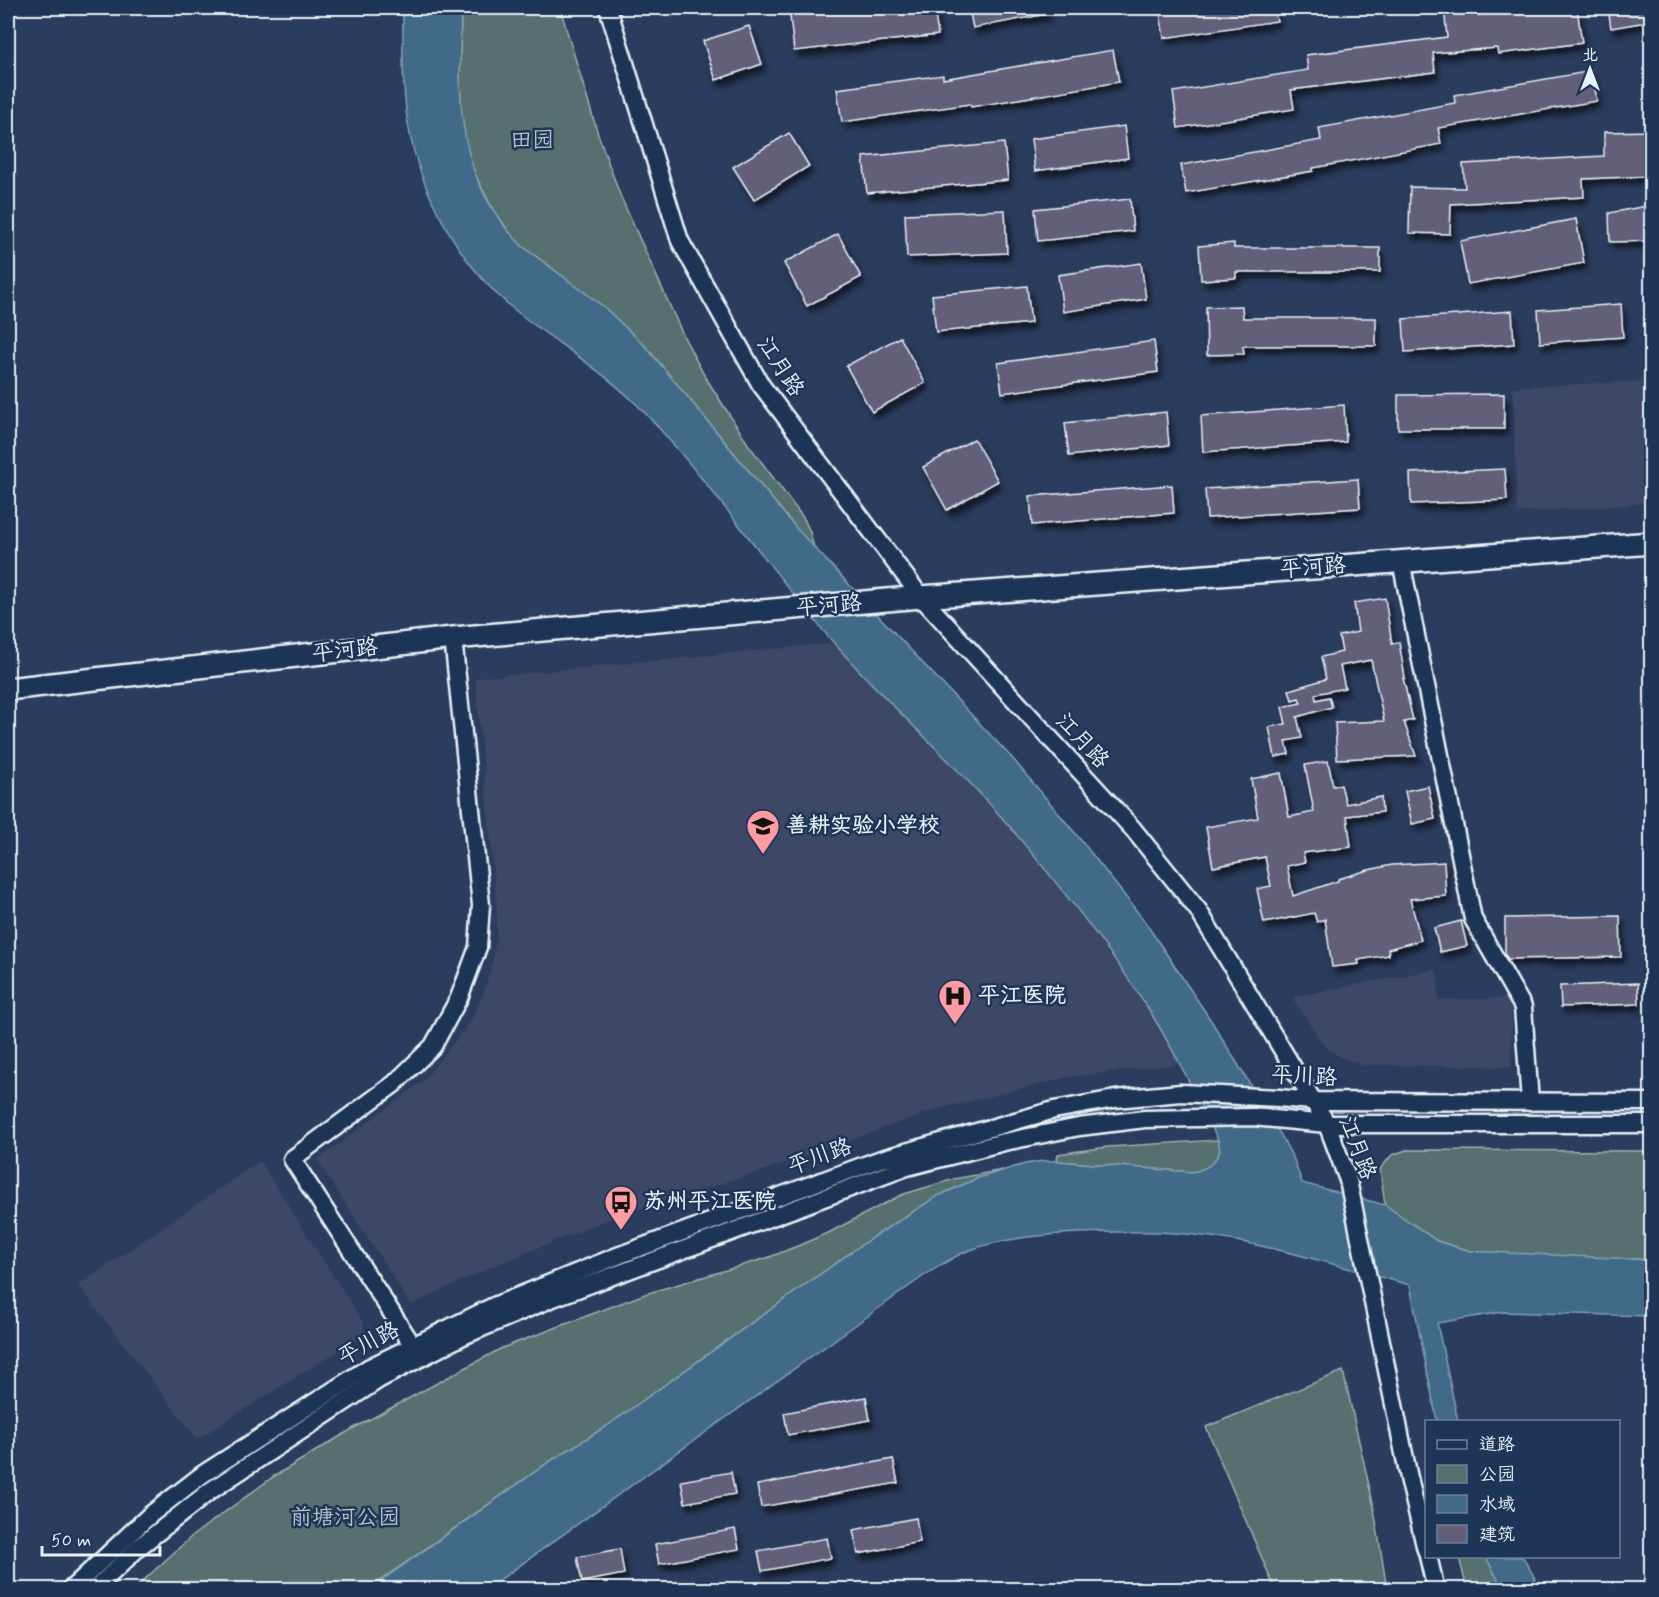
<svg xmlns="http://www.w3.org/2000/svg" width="1659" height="1597" viewBox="0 0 1659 1597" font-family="Mynerve,'LXGW WenKai TC',sans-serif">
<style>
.built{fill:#3c4766}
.green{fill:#54706e;stroke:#9eb0b3;stroke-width:1.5}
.water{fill:#406a87;stroke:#83a0b4;stroke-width:1.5}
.building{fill:#625e7a;stroke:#e8f1f8;stroke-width:1.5;filter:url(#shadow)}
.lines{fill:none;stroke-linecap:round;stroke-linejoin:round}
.minor-casing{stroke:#e8f1f8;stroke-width:21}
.major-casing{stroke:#e8f1f8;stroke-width:26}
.minor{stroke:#1d3557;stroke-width:16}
.major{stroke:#1d3557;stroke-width:21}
.labels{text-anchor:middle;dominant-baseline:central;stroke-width:5;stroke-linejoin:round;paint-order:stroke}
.park-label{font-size:22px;fill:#b4c4c8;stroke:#1d3557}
.street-label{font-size:22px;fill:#e8f1f8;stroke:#1d3557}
.poi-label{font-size:22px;font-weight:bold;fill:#e8f1f8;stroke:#1d3557;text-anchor:start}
</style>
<defs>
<filter id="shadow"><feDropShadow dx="3.5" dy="6" stdDeviation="3" flood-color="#0009"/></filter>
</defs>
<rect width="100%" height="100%" fill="#2b3d5e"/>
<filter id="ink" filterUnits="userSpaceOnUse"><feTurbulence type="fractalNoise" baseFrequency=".0167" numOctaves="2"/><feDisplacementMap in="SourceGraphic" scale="12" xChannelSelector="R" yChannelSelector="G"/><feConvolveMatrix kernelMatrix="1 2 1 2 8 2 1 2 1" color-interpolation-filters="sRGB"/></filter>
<g filter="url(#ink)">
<g class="built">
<polygon points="1651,381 1651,503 1517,513 1513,387"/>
<polygon points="834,643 1001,817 1066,894 1112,955 1152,1015 1180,1064 1069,1077 939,1109 756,1173 651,1205 599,1223 489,1268 411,1305 317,1160 424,1080 470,1022 484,992 493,959 497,933 497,909 475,678"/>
<polygon points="1437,969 1439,1000 1512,998 1511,1067 1365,1065 1355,1063 1340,1057 1324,1046 1292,997"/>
<polygon points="260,1161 363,1322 364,1329 359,1338 197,1439 78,1285"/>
</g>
<g class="green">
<polygon points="461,8 560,8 598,134 620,195 684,337 704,375 748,444 804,519 810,532 814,548 796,528 647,348 604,307 522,246 512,236 490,204 473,170 464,136 461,112 460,75"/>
<path d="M1218 1140 1220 1150C1215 1164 1206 1170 1191 1172L1057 1161 1058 1154 1108 1147Z"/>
<polygon points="1406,1150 1651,1151 1651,1260 1492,1253 1470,1251 1437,1241 1385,1205 1380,1169 1392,1155"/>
<polygon points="1003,1170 978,1178 936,1197 864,1243 607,1426 549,1462 368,1589 133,1590 192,1536 273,1477 354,1428 502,1348 645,1294 767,1258 800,1245 830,1232 901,1195 954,1179"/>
<polygon points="1343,1371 1373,1503 1387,1589 1275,1589 1206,1427"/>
<polygon points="1459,1557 1486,1557 1503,1589 1467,1589"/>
</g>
<g class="water">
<path d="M403 8H461C459 97 453 177 522 246L604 307 647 348 796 528 1012 758 1076 834 1143 919 1212 1022 1281 1135 1294 1160 1302 1183 1385 1205 1437 1241 1470 1251 1651 1260V1316L1502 1312 1437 1323 1458 1421H1437L1410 1285C1340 1267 1269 1243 1196 1235 1157 1230 1117 1232 1078 1233 1041 1235 1000 1238 965 1252 951 1258 938 1267 925 1275L487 1589 368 1590 549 1462 607 1426 864 1243 936 1197 978 1178 1025 1164 1043 1161H1057L1191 1172C1206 1170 1215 1164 1220 1150L1218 1140C1197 1097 1176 1054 1151 1013 1107 944 1056 881 1003 819 949 757 887 704 833 642 769 568 713 486 646 414 607 372 555 343 511 307 485 285 464 259 447 229 402 152 402 95 403 8Z"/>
<polygon points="1486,1557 1523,1557 1541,1589 1503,1589"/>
</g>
<g class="building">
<polygon points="789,8 934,8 938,35 794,51"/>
<polygon points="969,8 1047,8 1047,14 973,28"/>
<polygon points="1159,8 1274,8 1277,21 1164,38"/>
<polygon points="1444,8 1471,8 1471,16 1530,8 1577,8 1582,43 1498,54 1497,48 1433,53 1435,72 1291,90 1294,109 1178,128 1173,92 1308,70 1306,55 1447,37"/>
<polygon points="1608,8 1652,8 1652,21 1611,28"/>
<polygon points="749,26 762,64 716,80 703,41"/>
<polygon points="1113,50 1119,82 971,107 970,104 842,122 837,89 943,75 943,79"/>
<polygon points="1592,71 1597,101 1438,128 1441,144 1313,168 1313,171 1186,193 1181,165 1321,140 1319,128 1455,103 1454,95"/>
<polygon points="1124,126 1128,158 1035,171 1031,139"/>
<polygon points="1652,131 1652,176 1583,179 1584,197 1451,204 1450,234 1409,233 1410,187 1465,188 1463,164 1604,156 1604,132"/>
<polygon points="789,133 809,166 754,200 733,167"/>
<polygon points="1004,143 1008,180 867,193 863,157"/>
<polygon points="1130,199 1133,231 1038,241 1035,209"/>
<polygon points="1652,205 1652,241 1610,242 1609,213"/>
<polygon points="1005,210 1007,253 907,257 905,214"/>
<polygon points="1576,219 1584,263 1468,284 1460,241"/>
<polygon points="838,234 861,277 807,306 784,263"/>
<polygon points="1234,243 1234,248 1380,248 1380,272 1236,272 1236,278 1201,280 1199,246"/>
<polygon points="1141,263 1146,299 1063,312 1058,275"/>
<polygon points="1027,286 1031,323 936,332 932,295"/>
<polygon points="1621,304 1623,337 1540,343 1538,310"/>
<polygon points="1242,306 1243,318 1376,318 1376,346 1243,346 1244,354 1207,355 1206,307"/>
<polygon points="1512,311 1514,344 1405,352 1403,319"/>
<polygon points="900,337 925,383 872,412 846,366"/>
<polygon points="1154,341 1158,372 1002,393 998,363"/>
<polygon points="1504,394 1504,429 1398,429 1398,395"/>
<polygon points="1344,405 1346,442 1203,452 1201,416"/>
<polygon points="1166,412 1169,445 1069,456 1065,423"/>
<polygon points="974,439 998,481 947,510 923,467"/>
<polygon points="1505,469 1507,500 1411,504 1410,473"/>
<polygon points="1358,479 1360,508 1207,518 1205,489"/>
<polygon points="1172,485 1174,513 1032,525 1030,496"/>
<polygon points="1385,598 1392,644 1399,642 1405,678 1403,678 1413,720 1404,722 1416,756 1337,759 1335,723 1384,721 1371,660 1340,666 1345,688 1315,694 1316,700 1329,697 1332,707 1297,717 1302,738 1286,741 1289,754 1275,757 1269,727 1286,724 1282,707 1301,703 1299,698 1292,700 1289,690 1326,679 1321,657 1342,652 1339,636 1358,632 1354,603"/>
<polygon points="1328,761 1333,786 1341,785 1346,804 1381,797 1382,812 1347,816 1351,847 1303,853 1305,862 1287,866 1293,896 1338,881 1338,879 1368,870 1392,865 1444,862 1446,896 1410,899 1421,940 1388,949 1389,955 1358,960 1359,964 1332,967 1325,919 1317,922 1314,913 1264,923 1257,889 1271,886 1265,857 1213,867 1206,827 1258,818 1251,779 1281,773 1289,817 1314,812 1305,765"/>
<polygon points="1428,786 1435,819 1412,824 1405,791"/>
<polygon points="1620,916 1621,957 1508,959 1505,955 1505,918"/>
<polygon points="1461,921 1467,946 1440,952 1434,928"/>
<polygon points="1638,983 1639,1004 1561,1007 1560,986"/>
<polygon points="866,1397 870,1420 788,1435 784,1413"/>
<polygon points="893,1459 898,1483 761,1507 757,1485"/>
<polygon points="731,1472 735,1494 685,1503 681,1481"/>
<polygon points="916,1518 920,1542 858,1554 853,1530"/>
<polygon points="735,1529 739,1549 659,1564 655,1544"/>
<polygon points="827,1538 831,1558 762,1571 758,1551"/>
<polygon points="620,1549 624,1574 582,1582 577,1557"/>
</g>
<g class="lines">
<defs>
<g id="minor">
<polyline points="608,8 680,241 761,385 921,597 1133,829 1198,910 1327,1124 1348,1180 1409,1478 1426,1550"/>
<polyline points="1401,561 1473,919 1523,1007 1530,1102"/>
<polyline points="419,1355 292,1159 394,1084 433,1046 459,998 478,947 481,905 453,638"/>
<polyline points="1428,1556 1436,1590"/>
<polyline points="70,1590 150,1515 203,1474 368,1368 494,1306 620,1255 881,1159 1054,1110 1115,1099 1181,1093 1279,1098 1312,1101 1652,1102"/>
<polyline points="94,1590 139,1547 210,1491 378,1380 463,1336 553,1298 907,1167 1004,1142 1079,1127 1145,1119 1253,1117 1327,1124 1652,1124"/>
</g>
<polyline id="major" points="8,689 453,638 921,597 1652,543"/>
</defs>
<use href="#minor" class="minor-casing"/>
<use href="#major" class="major-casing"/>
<use href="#minor" class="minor"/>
<use href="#major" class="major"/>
</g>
</g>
<defs>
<symbol id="school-pin" viewBox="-11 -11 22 30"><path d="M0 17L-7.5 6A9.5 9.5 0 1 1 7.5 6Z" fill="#ff9aa2" stroke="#1d3557"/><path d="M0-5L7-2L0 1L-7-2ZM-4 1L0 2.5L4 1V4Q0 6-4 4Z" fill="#111"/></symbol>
<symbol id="hospital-pin" viewBox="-11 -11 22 30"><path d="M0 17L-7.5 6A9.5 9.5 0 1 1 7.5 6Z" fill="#ff9aa2" stroke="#1d3557"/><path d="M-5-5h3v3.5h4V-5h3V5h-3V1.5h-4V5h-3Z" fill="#111"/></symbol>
<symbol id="bus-pin" viewBox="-11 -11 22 30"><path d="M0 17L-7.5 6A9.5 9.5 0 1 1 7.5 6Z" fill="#ff9aa2" stroke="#1d3557"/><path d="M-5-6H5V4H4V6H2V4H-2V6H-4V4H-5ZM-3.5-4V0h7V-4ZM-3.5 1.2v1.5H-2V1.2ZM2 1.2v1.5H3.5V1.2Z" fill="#111"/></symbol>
</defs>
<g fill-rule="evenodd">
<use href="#school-pin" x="744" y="807" width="38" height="52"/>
<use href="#hospital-pin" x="936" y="977" width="38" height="52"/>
<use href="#bus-pin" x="602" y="1183" width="38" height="52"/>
</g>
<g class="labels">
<g class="park-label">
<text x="532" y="141">田园</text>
<text x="345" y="1518">前塘河公园</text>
</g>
<g class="street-label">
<text transform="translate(780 367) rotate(57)">江月路</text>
<text transform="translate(1313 568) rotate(-4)">平河路</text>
<text transform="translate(829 606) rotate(-5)">平河路</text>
<text transform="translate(345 651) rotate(-6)">平河路</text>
<text transform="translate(1082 741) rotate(47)">江月路</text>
<text transform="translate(1304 1077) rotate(3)">平川路</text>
<text transform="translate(1357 1148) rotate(69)">江月路</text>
<text transform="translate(820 1157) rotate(-20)">平川路</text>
<text transform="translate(369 1344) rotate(-29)">平川路</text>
</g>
<g class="poi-label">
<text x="786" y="826">善耕实验小学校</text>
<text x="978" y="996">平江医院</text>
<text x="644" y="1202">苏州平江医院</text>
</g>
</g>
<rect width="1659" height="1597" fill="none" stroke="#1d3557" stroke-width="30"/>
<rect x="15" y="15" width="1629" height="1567" fill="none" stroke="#e8f1f8" stroke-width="2" filter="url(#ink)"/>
<rect x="1425" y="1420" width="195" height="138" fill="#1d3557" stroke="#6e8097" stroke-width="1.5"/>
<rect x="1437" y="1440" width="30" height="9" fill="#1d3557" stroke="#6e8097" stroke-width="1.5"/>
<text x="1479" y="1450" font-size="18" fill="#e8f1f8">道路</text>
<rect x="1437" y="1465" width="30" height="18" fill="#54706e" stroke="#6e8097" stroke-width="1.5"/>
<text x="1479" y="1480" font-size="18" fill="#e8f1f8">公园</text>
<rect x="1437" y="1495" width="30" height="18" fill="#406a87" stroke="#6e8097" stroke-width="1.5"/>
<text x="1479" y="1510" font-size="18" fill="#e8f1f8">水域</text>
<rect x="1437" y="1525" width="30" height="18" fill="#625e7a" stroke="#6e8097" stroke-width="1.5"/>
<text x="1479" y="1540" font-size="18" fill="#e8f1f8">建筑</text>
<g transform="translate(1590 69)" stroke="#1d3557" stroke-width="4.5" paint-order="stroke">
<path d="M0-4.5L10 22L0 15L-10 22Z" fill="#e8f1f8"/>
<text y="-9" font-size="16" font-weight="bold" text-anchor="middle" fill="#e8f1f8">北</text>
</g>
<path d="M42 1546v9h118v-9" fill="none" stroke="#e8f1f8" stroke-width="3"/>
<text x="51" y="1546" font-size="18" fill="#e8f1f8" stroke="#1d3557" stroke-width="4.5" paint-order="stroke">50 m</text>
</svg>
